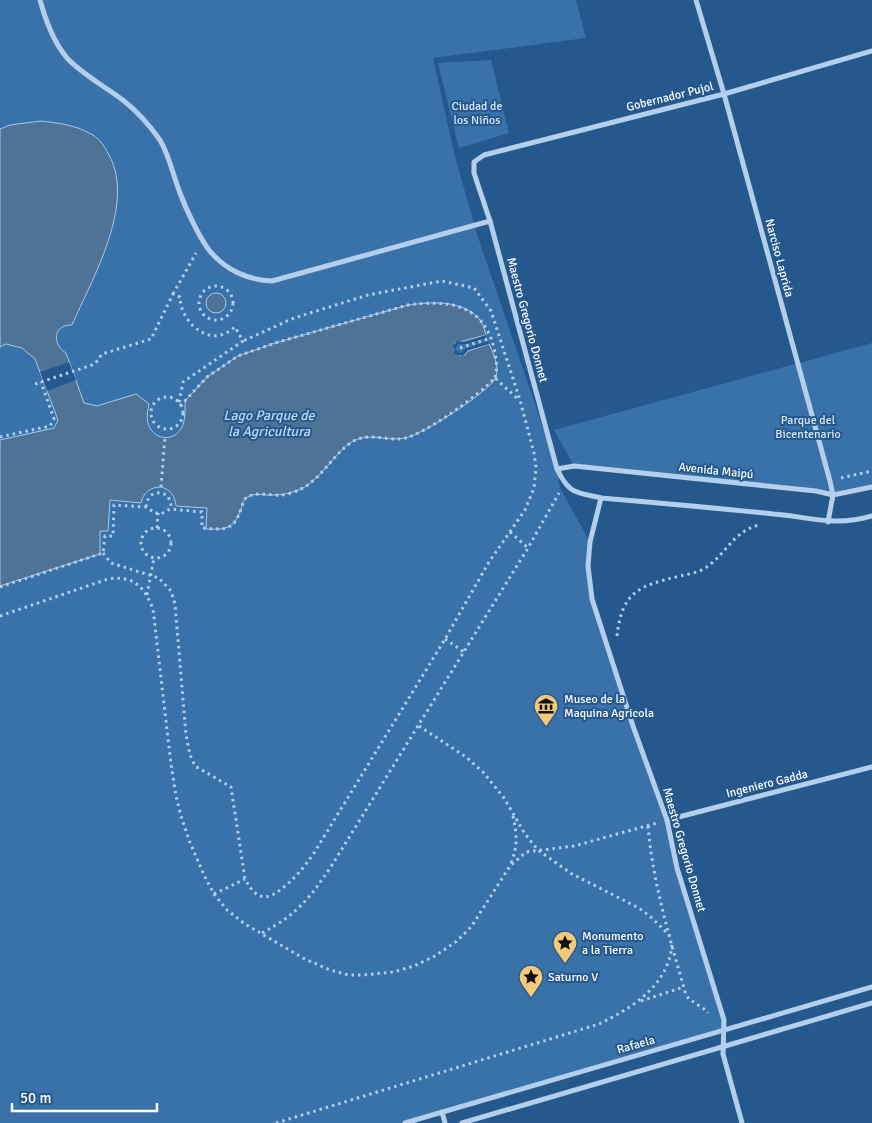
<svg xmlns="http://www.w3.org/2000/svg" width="872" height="1123" viewBox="0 0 872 1123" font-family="Signika,sans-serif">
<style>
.green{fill:#3972a9}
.water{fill:#4f7297;stroke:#a7cbeb}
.pier{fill:#25588c}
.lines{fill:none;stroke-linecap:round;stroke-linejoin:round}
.path{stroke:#b3cfeb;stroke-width:3;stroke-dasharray:2.5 4;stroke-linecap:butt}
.street{stroke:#b3cfeb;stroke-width:5}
.labels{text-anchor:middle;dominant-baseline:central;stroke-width:4;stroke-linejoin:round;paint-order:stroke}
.street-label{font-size:12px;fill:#fff;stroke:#25588c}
.park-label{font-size:12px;fill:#d8e8f8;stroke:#25588c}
.poi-label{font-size:12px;fill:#fff;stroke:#25588c;text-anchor:start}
.water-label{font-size:14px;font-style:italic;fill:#bfd9f2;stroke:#25588c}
</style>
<rect width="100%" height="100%" fill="#25588c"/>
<g class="green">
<polygon points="0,0 576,0 586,38 433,58 455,157 478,237 557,469 560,488 590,542 588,566 592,599 667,820 677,868 719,1007 724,1031 405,1123 0,1123"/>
<polygon points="491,60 509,133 459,148 438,63"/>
<polygon points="872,343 872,485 833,495 574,466 554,430"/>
</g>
<g class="water">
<path d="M41 121C58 123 75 125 89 133 99 137 104 146 109 155 136 204 92 279 72 325 53 324 52 345 66 353L84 403 97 406 136 394 149 404C148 410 146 418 148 423 152 439 172 443 181 429 186 420 185 410 185 401L207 377 238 356 275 343 408 305C432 302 463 299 481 321 483 325 485 331 486 335L455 343 453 350 460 356 465 355 468 351 489 344C494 355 501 369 494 380 485 394 422 435 405 438 386 442 368 431 350 443 331 457 319 483 296 491 290 493 281 495 274 495 265 496 256 492 248 497 244 498 243 502 242 506 235 528 228 530 206 529L207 508 176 506C175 496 171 490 161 487 150 487 143 493 141 503L110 500 108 531H100V554L0 586V440L54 428 58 420 35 359 22 348 6 344 0 347V129L10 125Z"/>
<circle cx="216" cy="303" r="10"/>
</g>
<g class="pier">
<polygon points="486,335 487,338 465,344 458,344 455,350 460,353 467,348 488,341 489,344 468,350 463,356 458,355 454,353 453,346 457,341 465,342"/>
<polygon points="69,362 76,380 47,391 40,372"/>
</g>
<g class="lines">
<g class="path">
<circle cx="216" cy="303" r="17"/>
<polyline points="173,294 196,253"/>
<polyline points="460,348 491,338"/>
<path d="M35 384 95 364 102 354 151 339 173 294 180 297C180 316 199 340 221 335 226 334 231 330 235 327L243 341 183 382 179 403"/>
<circle cx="167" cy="413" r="16"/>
<path d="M180 406 207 377 238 356 275 343 408 305C447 300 483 303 494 348 496 358 498 367 495 378"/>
<polyline points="0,437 50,426 54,419 41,382"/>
<polyline points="841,478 872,471"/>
<polyline points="161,487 165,437"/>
<path d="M146 507C147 494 157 489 168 496L171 504 170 509"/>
<polyline points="157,528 158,513"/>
<circle cx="156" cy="543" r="15"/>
<polyline points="510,532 528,548"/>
<path d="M103 553 111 563 159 578 171 591 175 604 186 735 190 755 195 766 231 787 245 879C257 901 267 902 285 886 297 876 305 866 314 853L445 639 489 562 525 510 534 488 536 467 534 453 520 400 491 311 474 288 442 281 368 295 294 318 243 341"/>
<path d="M0 587 103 553 105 536H113L114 505 146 507 155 513 161 514 170 509 202 512V528C225 530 234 532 242 506 243 503 244 499 247 497 257 491 270 496 281 495 286 495 294 492 299 490 322 479 332 455 352 442 368 432 384 440 400 439 421 438 480 394 495 378L519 400"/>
<polyline points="147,595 154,558"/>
<path d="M0 616 108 579C133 575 144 586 153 609L171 764 176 796 181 816 189 840 204 875 214 894 227 910 245 924 303 958 330 970 349 975H362L393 972 414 966 435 956 457 941 471 927 510 866 526 852 574 846 657 823"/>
<path d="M617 636C622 591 639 586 680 576 688 574 698 573 705 568 726 555 733 531 759 525"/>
<polyline points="445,639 464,652"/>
<polyline points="419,726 466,757 483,772 504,798 525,834 538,850 572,874 639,908 652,918 670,936"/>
<path d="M648 826C653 884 670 939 686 995L689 999 707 1011 708 1013"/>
<path d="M511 863C518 845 517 835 513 816"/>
<polyline points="214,894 245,879"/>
<path d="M262 933C299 913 309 899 332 865L528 548 559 493"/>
<polyline points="641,1001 684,987"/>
<path d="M276 1123 599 1024C632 1008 668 986 672 945"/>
</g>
<g class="street">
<path d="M40 0C46 21 53 41 67 58 83 75 106 87 124 101 138 112 150 126 160 140 170 157 173 176 180 193 186 209 199 237 209 250 225 270 248 280 272 281L490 221"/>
<polyline points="696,0 724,94 830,481 833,495 828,522"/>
<path d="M872 51 724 94 484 155 474 162V173L490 221 557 469C569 494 575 492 601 498 659 503 716 508 773 514 811 517 834 527 872 516"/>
<polyline points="557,469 574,466 816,491 833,495 872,487"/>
<polyline points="601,498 590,542 588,566 592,599 633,726 667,820 677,868 724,1020 723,1054 742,1123"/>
<polyline points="667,820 872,767"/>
<polyline points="442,1112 445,1123"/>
<polyline points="405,1123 872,987"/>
<polyline points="462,1123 872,1003"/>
</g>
</g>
<defs>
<symbol id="museum-pin" viewBox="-11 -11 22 30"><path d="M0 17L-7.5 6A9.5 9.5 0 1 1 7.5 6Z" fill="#f5c977" stroke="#25588c"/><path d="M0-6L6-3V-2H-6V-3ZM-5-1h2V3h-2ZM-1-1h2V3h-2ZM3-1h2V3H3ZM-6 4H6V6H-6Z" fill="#111"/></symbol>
<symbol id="sight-pin" viewBox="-11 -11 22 30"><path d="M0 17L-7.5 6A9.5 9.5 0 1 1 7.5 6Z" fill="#f5c977" stroke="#25588c"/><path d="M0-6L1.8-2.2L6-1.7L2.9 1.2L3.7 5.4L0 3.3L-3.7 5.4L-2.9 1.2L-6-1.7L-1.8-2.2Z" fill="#111"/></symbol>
</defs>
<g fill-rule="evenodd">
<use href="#museum-pin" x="532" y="692" width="28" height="38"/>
<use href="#sight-pin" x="551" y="929" width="28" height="38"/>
<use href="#sight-pin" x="517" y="963" width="28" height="38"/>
</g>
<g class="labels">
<g class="street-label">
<text transform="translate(670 97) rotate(-14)">Gobernador Pujol</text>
<text transform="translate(779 258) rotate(75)">Narciso Laprida</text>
<text transform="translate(527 320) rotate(75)">Maestro Gregorio Donnet</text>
<text transform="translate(716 471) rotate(6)">Avenida Maipú</text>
<text transform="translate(767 784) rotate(-14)">Ingeniero Gadda</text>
<text transform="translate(684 850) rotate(74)">Maestro Gregorio Donnet</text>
<text transform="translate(636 1045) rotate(-16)">Rafaela</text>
</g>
<g class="park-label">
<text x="477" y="106">Ciudad de<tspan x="477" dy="14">los Niños</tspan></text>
<text x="808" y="420">Parque del<tspan x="808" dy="14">Bicentenario</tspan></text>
</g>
<g class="poi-label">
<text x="564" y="699">Museo de la<tspan x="564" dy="14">Maquina Agricola</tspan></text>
<text x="582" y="936">Monumento<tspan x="582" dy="14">a la Tierra</tspan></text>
<text x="548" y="977">Saturno V</text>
</g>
<g class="water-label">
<text x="269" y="415">Lago Parque de<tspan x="269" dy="16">la Agricultura</tspan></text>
</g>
</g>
<path d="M12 1103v8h145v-8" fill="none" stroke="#ffffff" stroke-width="2.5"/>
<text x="20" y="1103" font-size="15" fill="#ffffff" stroke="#25588c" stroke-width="4" paint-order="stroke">50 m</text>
</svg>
